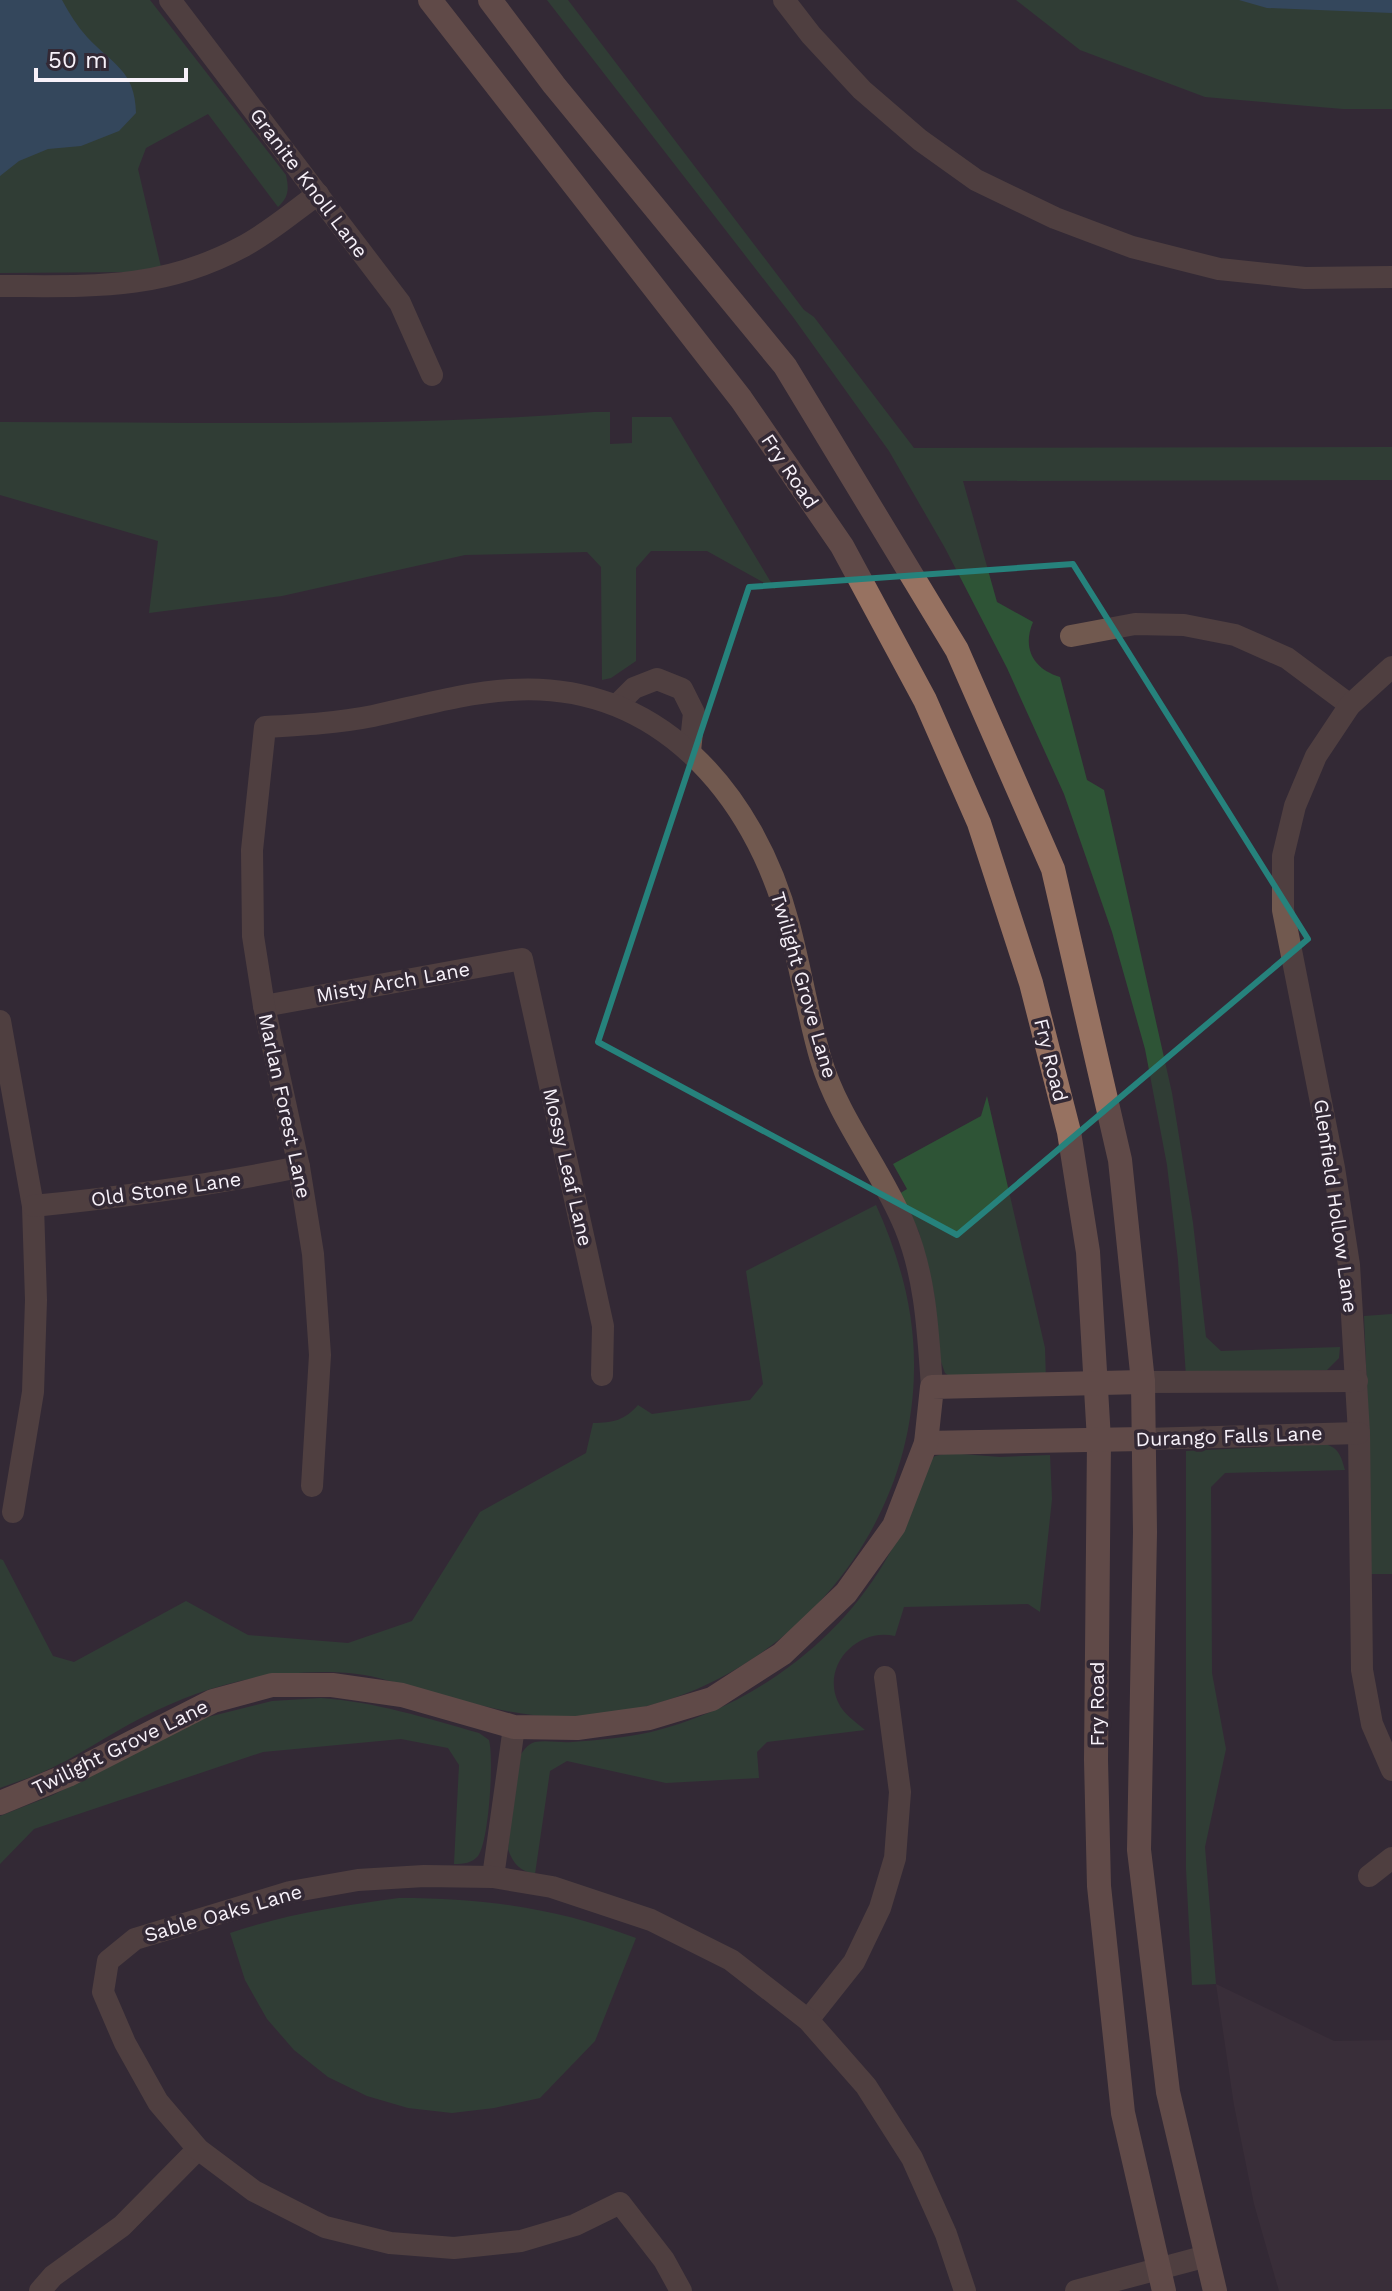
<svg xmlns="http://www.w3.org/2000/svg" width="1392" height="2291" viewBox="0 0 1392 2291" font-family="'Work Sans',sans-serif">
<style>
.commercial{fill:#42333f}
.green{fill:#2e5436}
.water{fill:#356a8d}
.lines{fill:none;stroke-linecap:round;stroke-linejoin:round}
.street{stroke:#71594f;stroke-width:22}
.secondary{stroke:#977261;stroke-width:24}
.marked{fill:none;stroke:#26827c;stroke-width:6;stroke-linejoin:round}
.labels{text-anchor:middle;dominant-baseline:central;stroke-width:7;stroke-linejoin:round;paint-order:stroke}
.street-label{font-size:20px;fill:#f7f1f9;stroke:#332935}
</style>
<rect width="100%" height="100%" fill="#332935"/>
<polygon class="commercial" points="1216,1984 1334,2041 1392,2040 1392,2291 1279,2291 1254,2204 1234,2105"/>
<g class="green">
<path d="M0 0H150L286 175C289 189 289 197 278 207L208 114 146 148 138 169 161 267 133 272 0 273Z"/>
<path d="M547 0H568L804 310 814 317 914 448 1392 447V480L963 481 997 602 1033 622C1022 648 1033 669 1060 677L1087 780 1104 790 1172 1093 1193 1223 1206 1337 1221 1351 1340 1347 1339 1358 1327 1370 1186 1376 1178 1260 1167 1165 1145 1049 1112 932 1064 794 1007 668 945 548 889 451 793 317Z"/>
<polygon points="1016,0 1392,0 1392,109 1343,109 1205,97 1080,50"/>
<path d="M594 412H610V444L632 443V417H671L775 589 707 551H651L636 568V661L611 678 602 680 601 567 587 552 465 555 282 596 149 613 158 541 0 495V422C198 422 397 428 594 412Z"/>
<polygon points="987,1096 1045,1348 1046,1381 955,1380 945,1373 940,1359 934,1293 919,1232 899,1194 907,1189 893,1164 981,1116"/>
<path d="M876 1205C900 1258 915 1312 914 1370 912 1556 754 1713 569 1717 516 1718 465 1701 415 1688 396 1683 376 1676 357 1674 333 1671 309 1672 285 1674 234 1678 186 1695 141 1718 108 1735 77 1757 43 1772 29 1778 14 1783 0 1788V1559L3 1560 53 1656 74 1662 186 1601 248 1635 348 1643 412 1621 480 1512 586 1453 593 1423C613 1423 625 1420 638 1405L652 1414 750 1400 763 1384 746 1271Z"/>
<polygon points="1392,1314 1392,1574 1370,1574 1370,1465 1364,1316"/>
<path d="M1325 1444C1339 1448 1341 1456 1345 1470L1225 1473 1211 1487 1212 1673 1226 1749 1205 1847 1216 1984 1192 1985 1186 1869V1451Z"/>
<path d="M949 1453 1000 1457 1050 1455 1052 1499 1040 1612 1028 1604 904 1607 895 1636C858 1627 821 1665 838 1702 843 1714 856 1722 865 1730L767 1742 757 1752 759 1778 666 1783 567 1761 550 1771 535 1874C520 1871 513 1864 508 1849L518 1759C523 1751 527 1744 535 1742 547 1740 561 1743 572 1742 598 1740 625 1738 651 1732 746 1709 834 1647 884 1563 903 1532 915 1497 928 1463L935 1456Z"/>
<path d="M321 1698C376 1702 426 1718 479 1733L489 1740C494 1758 489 1842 478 1856 472 1863 464 1864 454 1864L459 1765 448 1748 401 1739 263 1752 34 1829 0 1864V1816L53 1795 200 1719 272 1701Z"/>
<path d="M399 1898C485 1898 557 1908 636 1938L595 2041 540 2098 494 2108 452 2113 408 2108 367 2096 328 2077 294 2050 267 2019 245 1980 230 1933C286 1914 341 1906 399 1898Z"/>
</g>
<g class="water">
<path d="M0 0H62C69 13 77 26 87 37 113 65 135 70 136 113L119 131 81 146 48 149 19 161 0 176Z"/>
<polygon points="1239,0 1392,0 1392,13 1267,8"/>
</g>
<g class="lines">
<g class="street">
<polyline points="170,0 400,303 432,375"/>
<polyline points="784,0 811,35 862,90 920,140 976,180 1055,218 1132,247 1219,269 1305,278 1392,277"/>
<path d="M0 286C89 286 160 291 242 247 269 233 293 212 318 194"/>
<polyline points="1071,636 1135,624 1184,625 1235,635 1287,658 1350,705"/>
<polyline points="1392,667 1350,705 1316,756 1295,806 1283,856 1283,910 1334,1168 1349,1265 1359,1433 1362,1670 1372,1724 1392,1770"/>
<polyline points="617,705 634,688 657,679 682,689 694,713 690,751"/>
<polyline points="264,1006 522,959 603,1326 602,1375"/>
<polyline points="0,1021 33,1206 36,1300 33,1392 13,1512"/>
<path d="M33 1206C123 1197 211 1185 299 1167"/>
<polyline points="1143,1382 1357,1381"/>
<polyline points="1144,1439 1359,1433"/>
<path d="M312 1486 320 1355 313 1254 299 1167 264 1006 253 936 252 850 265 727C302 725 338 723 373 716 419 706 463 693 510 690 657 680 754 793 789 925 801 970 808 1016 821 1060 839 1120 882 1170 905 1227 926 1278 928 1333 932 1387"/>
<polyline points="1369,1876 1392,1858"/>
<polyline points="493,1877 514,1727"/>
<polyline points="808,2020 854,1962 880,1908 895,1858 900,1792 885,1677"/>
<polyline points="40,2291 53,2276 122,2226 198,2149"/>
<polyline points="681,2291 664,2260 620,2203 575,2225 521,2241 454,2248 390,2243 325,2227 254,2191 198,2149 158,2102 125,2043 103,1992 108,1961 135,1939 290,1892 358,1880 424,1876 493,1877 552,1887 651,1920 731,1960 808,2020 866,2086 912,2158 946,2234 965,2291"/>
<polyline points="1076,2291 1207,2256"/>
</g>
<g class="secondary">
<polyline points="430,0 741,399 842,546 925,700 979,823 1031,983 1069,1132 1088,1252 1099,1440 1096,1760 1099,1886 1123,2113 1164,2291"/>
<polyline points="490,0 554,85 785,366 957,650 1053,869 1120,1160 1143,1382 1145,1532 1139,1850 1168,2092 1215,2291"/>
<polyline points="926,1443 1144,1439"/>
<polyline points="0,1803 68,1775 213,1701 272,1685 332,1685 402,1695 514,1727 577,1728 649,1718 712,1699 782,1654 846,1593 894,1526 926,1443 932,1387 1143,1382"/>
</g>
</g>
<path d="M0 0H1392V2291H0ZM1073 564 1308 939 957 1235 598 1042 749 587Z" fill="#332935" fill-opacity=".55" fill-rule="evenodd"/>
<path class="marked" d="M1073 564 1308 939 957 1235 598 1042 749 587Z"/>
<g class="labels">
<g class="street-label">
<text transform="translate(309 183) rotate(53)">Granite Knoll Lane</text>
<text transform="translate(790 471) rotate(56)">Fry Road</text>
<text transform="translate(393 982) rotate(-10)">Misty Arch Lane</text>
<text transform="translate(804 985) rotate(74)">Twilight Grove Lane</text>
<text transform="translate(1051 1060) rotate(76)">Fry Road</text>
<text transform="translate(285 1106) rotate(78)">Marlan Forest Lane</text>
<text transform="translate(568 1167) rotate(77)">Mossy Leaf Lane</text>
<text transform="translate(166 1189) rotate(-8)">Old Stone Lane</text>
<text transform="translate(1336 1206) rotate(82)">Glenfield Hollow Lane</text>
<text transform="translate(1229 1436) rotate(-2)">Durango Falls Lane</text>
<text transform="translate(1097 1704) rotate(-90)">Fry Road</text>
<text transform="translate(120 1747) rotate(-26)">Twilight Grove Lane</text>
<text transform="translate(223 1913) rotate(-16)">Sable Oaks Lane</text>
</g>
</g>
<path d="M36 68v12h150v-12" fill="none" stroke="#f7f1f9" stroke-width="4"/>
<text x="48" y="68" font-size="24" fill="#f7f1f9" stroke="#332935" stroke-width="6" paint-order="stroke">50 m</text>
</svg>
